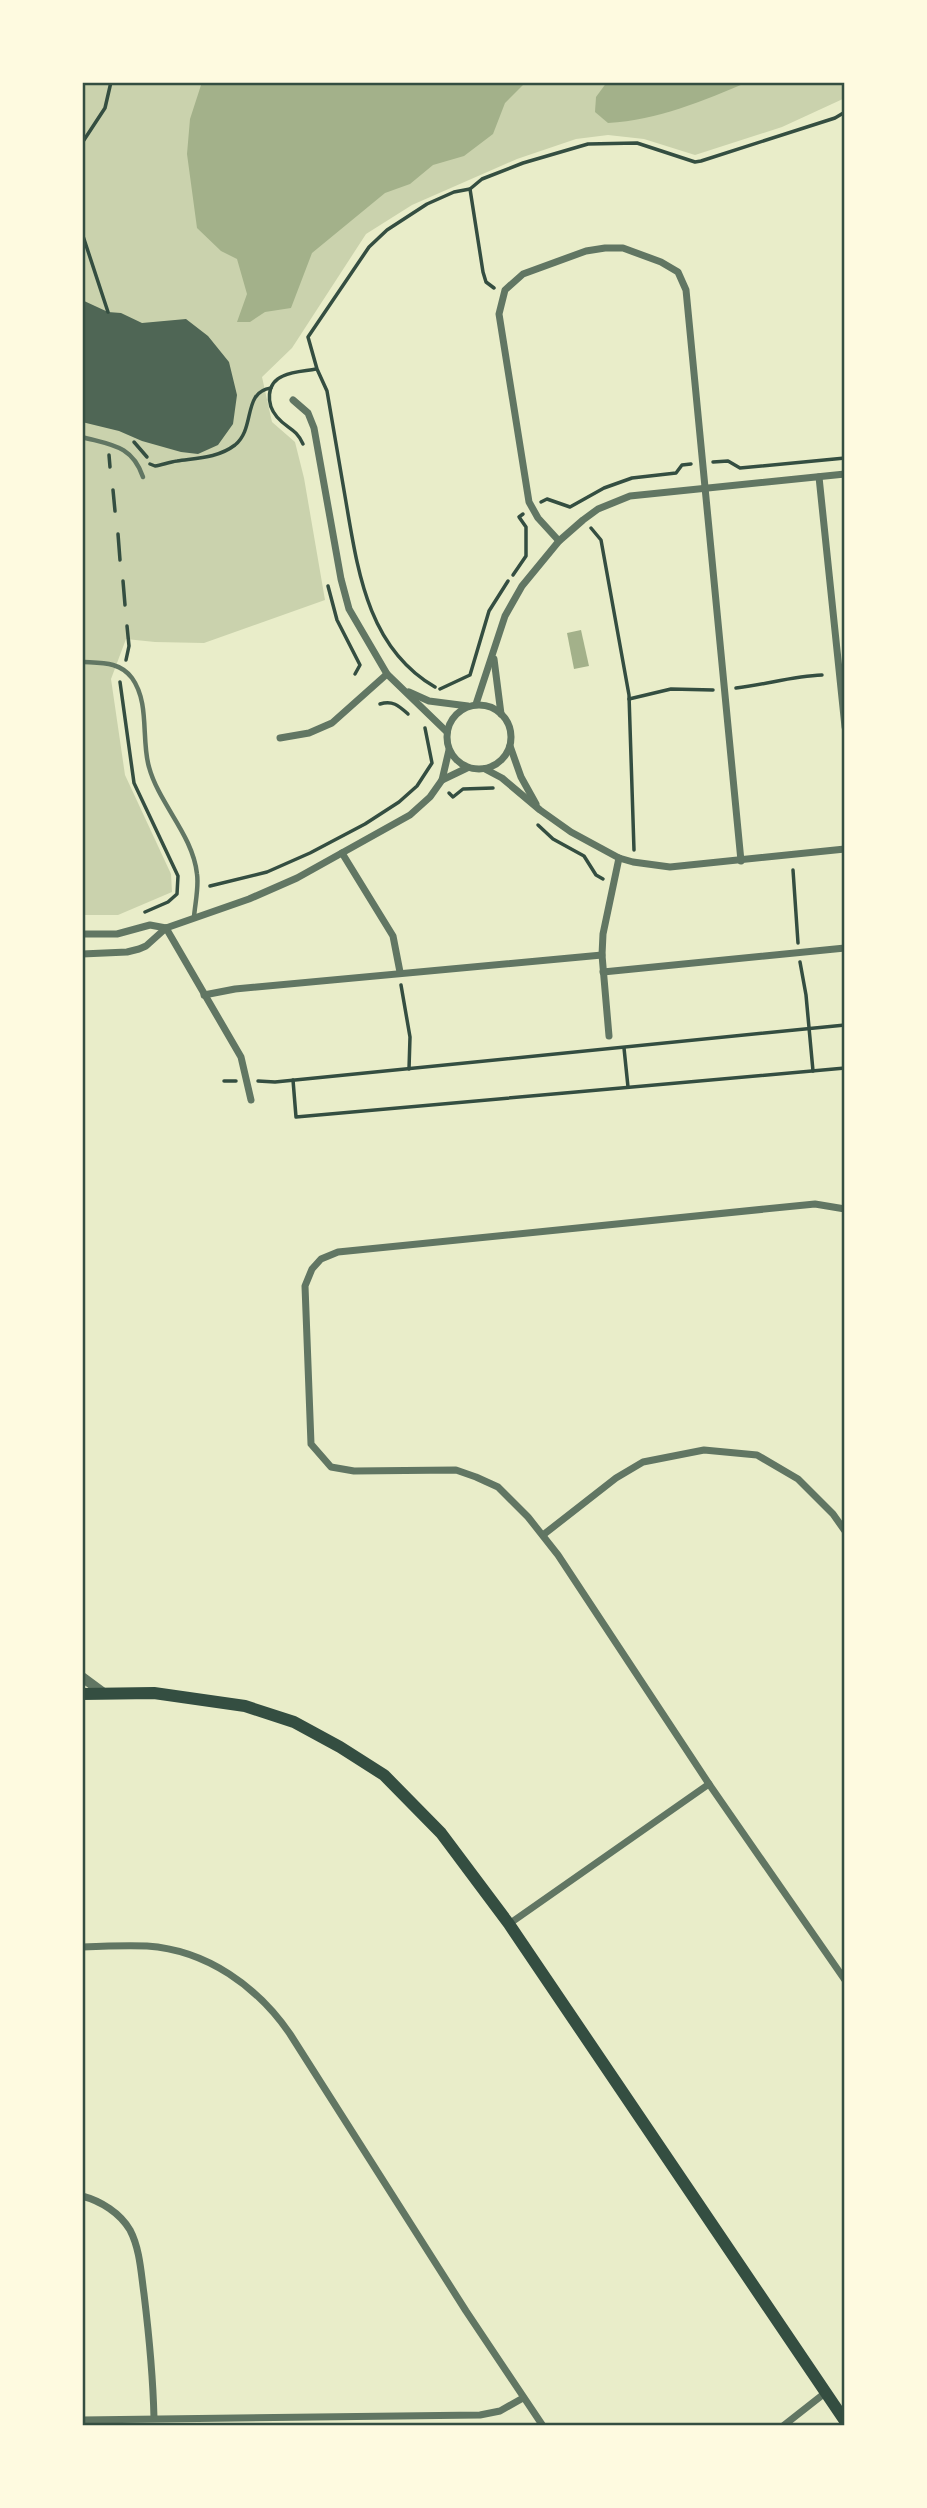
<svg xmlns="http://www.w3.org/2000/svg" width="927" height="2508" viewBox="0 0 927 2508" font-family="Manrope,sans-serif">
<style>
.green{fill:#cad2ad}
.water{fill:#a3b18a}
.building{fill:#4f6655}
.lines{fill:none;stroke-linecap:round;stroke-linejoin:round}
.path{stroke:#344e41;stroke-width:3.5}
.service{stroke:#617663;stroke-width:4.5}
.minor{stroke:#617663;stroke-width:7}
.tertiary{stroke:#617663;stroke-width:10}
.secondary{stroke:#344e41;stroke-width:12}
.neatline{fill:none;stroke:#344e41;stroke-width:2.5}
</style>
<rect width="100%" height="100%" fill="#e9edc9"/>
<polygon class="green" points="82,82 845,82 845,98 782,127 695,155 644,139 608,135 576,139 517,159 412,205 366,234 292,348 262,377 272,422 295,442 304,478 325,600 204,643 155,642 126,639 111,679 125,775 171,874 172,892 118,915 82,915"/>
<g class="water">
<polygon points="202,82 526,82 505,103 493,134 464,156 433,165 410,184 385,193 312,253 291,308 265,312 250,322 237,322 247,294 237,259 221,251 197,228 187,154 190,119"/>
<path d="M607 82H748C703 101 658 120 608 123L595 112 596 97Z"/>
<polygon points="581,630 589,666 574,669 567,633"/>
</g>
<polygon class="building" points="82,300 108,312 121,313 142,323 186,319 208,336 229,362 237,395 233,424 218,445 198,454 181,452 142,441 119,431 82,422"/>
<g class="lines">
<g class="path">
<polyline points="82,143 105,108 111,82"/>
<polyline points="470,189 483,272 486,282 494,288"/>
<polyline points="82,233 108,312"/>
<polyline points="134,442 147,457"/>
<path d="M303 444C296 428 287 429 277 417 266 404 266 383 283 376 293 371 305 371 316 369"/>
<polyline points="109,455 110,467"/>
<polyline points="713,462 728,461 740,468 845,458"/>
<path d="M150 464 155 466C162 465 169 462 177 461 197 458 218 458 235 445 256 428 242 392 271 388"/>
<polyline points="113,490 115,511"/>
<polyline points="541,502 547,499 570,507 604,488 632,478 676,473 682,465 691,464"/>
<polyline points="591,528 601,540 629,695 634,850"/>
<polyline points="118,534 120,560"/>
<polyline points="513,575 526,556 526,527 519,517 523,514"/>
<polyline points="123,581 125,605"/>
<polyline points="328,586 337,620 360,665 355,674"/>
<polyline points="126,660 129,646 127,626"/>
<polyline points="120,682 134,783 178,876 177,894 168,902 145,912"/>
<path d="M435 687C368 648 358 572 346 502 340 465 333 428 327 391L317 369 308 337 369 247 387 230 427 204 454 192 470 189 482 179 523 163 588 144 637 143 695 162 701 161 835 118 845 112"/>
<path d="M736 688C765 685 792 676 822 675"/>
<polyline points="440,689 470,675 489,611 508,581"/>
<polyline points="629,699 671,689 713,690"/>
<path d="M380 704C393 700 399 706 408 714"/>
<polyline points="449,793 453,797 463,789 493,788"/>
<polyline points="538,825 553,839 584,856 596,875 603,879"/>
<polyline points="793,870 798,943"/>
<polyline points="210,886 267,872 310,853 365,824 399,802 417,786 432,763 425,728"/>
<polyline points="800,962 806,995 813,1071"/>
<polyline points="401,985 410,1037 409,1069"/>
<polyline points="624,1048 628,1087"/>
<path d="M293 1080 296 1117C479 1099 662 1086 845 1068"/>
<polyline points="224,1081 236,1081"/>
<polyline points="258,1081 275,1082 845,1025"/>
</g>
<g class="service">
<path d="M82 437C111 445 132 445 143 477"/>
<path d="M84 662C103 663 120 662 132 678 150 703 141 740 149 767 159 804 193 835 197 874 199 887 195 904 194 917"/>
</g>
<g class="minor">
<polyline points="293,400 308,413 314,428 341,579 349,609 387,674 447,732"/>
<polyline points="819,477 845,727"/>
<polyline points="559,541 538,518 529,502 499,314 505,290 523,274 586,251 605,248 623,248 661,262 678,272 686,290 741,861"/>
<polyline points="494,659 501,714"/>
<polyline points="409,692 429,701 468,706"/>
<polyline points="476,704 505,616 522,586 559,541 583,520 598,509 630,496 845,474"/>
<circle cx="479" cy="737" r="32"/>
<polyline points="280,738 309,733 332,723 387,674"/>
<polyline points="510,746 521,777 536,804"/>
<polyline points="485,769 502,778 540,810 571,832 619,858 633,862 670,867 845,849"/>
<polyline points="442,780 449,750"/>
<polyline points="342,853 393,936 400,972"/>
<polyline points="166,928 241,1057 251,1100"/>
<polyline points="82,934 117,934 150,925 166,928"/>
<polyline points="82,954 127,952 139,949 146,946 166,928 249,899 297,878 410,815 430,797 442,780 467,768"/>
<polyline points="603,972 845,948"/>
<polyline points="204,995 235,989 602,955"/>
<polyline points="609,1036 602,955 603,934 619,858"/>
<polyline points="845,1209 815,1204 338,1252 321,1259 312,1269 305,1286 311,1444 331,1467 354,1471 456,1470 476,1477 498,1487 528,1517 558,1555 709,1784 845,1980"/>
<polyline points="543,1535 616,1478 643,1462 704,1450 757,1455 798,1479 833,1514 845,1531"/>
<polyline points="509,1924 709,1784"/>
<path d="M82 1947C104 1946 126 1945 147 1946 207 1950 258 1987 290 2034L466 2311 543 2426"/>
<path d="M82 2196C101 2201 120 2213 130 2230 140 2249 141 2273 144 2294 149 2335 153 2377 154 2418"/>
<polyline points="82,2420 480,2415 500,2411 523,2398"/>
<polyline points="783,2426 825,2393"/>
</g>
<polyline class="tertiary" points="82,1677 105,1694"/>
<polyline class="secondary" points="82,1694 154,1693 245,1706 294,1722 340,1747 384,1775 441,1833 509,1924 845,2421"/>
</g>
<rect width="927" height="2508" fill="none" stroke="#fefae0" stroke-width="168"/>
<rect x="84" y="84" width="759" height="2340" class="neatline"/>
</svg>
